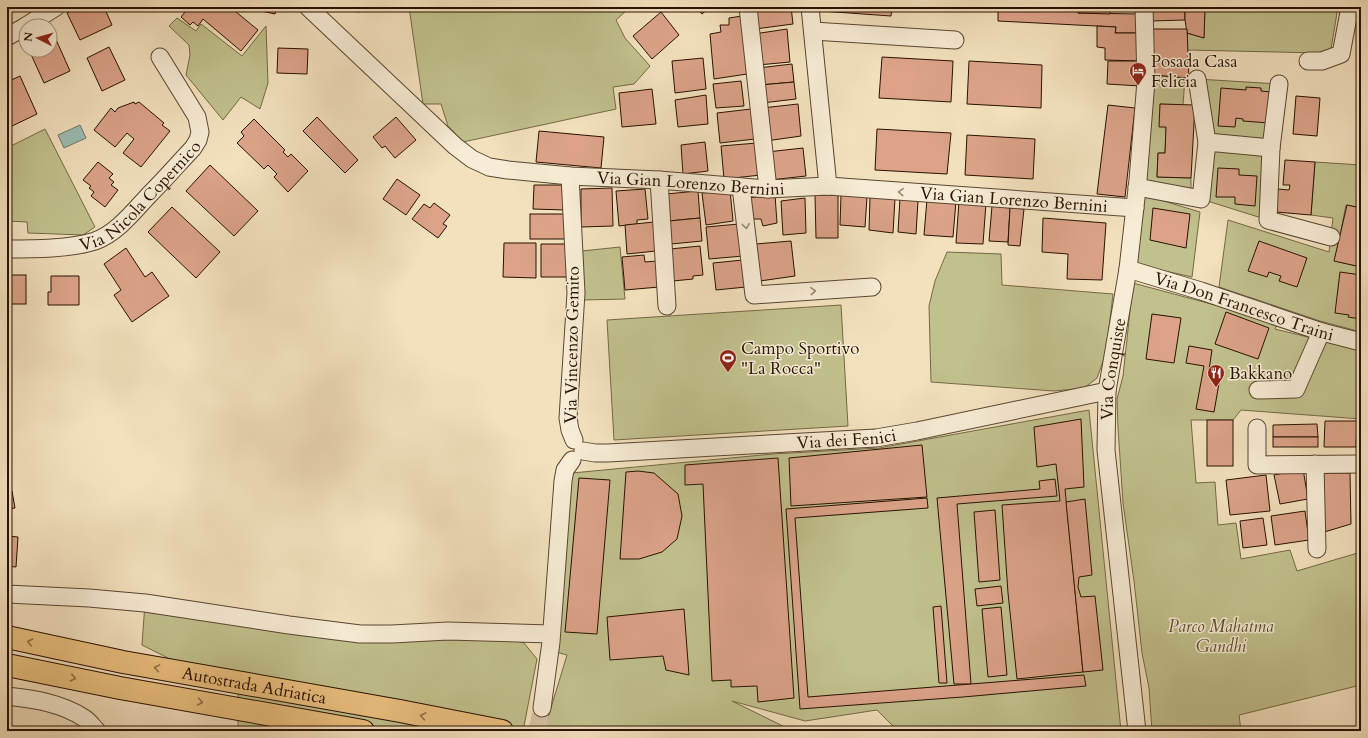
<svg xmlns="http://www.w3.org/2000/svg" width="1368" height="738" viewBox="0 0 1368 738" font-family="Cardo,serif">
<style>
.green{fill:#c1c18d;stroke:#746946}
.water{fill:#9bbdb4;stroke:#6d786c}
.building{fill:#dca389;stroke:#281100}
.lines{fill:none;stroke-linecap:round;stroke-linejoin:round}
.minor-tunnel{stroke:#d5c2a2;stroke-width:17;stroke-dasharray:17 8;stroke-linecap:butt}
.minor-casing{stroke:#5b4530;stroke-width:19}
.motorway-casing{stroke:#281100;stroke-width:24}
.minor{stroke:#f7ecd5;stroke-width:17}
.motorway{stroke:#eac07f;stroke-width:22}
.oneway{stroke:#9a8975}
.oneway2{stroke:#937146}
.labels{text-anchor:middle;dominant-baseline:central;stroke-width:3;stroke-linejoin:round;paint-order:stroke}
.poi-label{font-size:17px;fill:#281100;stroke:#f7ecd5;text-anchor:start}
.street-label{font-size:17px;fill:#281100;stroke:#f7ecd5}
.park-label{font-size:17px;font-style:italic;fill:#5e4f31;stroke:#f7ecd5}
</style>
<rect width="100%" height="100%" fill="#f3e1be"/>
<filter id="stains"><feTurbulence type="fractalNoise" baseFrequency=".005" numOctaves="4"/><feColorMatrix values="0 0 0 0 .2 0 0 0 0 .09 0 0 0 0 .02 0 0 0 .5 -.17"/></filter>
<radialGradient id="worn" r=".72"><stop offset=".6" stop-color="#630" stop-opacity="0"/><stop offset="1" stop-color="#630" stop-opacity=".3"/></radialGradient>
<g class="green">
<polygon points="409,7 625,7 627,10 616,20 625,38 650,66 634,84 613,87 616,109 463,142 448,126 441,104 423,104"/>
<polygon points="1205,7 1338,7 1331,49 1321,53 1187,50 1187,33 1204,38"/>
<polygon points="177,18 196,31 201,24 242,56 266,26 268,83 260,109 241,97 223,120 186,75 190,55 189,45 169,26"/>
<polygon points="1153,75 1185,78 1183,105 1160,104 1166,127 1165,153 1158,153 1157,177 1191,178 1191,189 1144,182"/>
<polygon points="1197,79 1279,84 1272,140 1206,133"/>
<polygon points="45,129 95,227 83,235 28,233 27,222 7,221 7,148"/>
<polygon points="1207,142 1271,148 1268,220 1201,199"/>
<polygon points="1315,162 1361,165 1361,208 1346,205 1335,261 1361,267 1361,332 1320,321 1219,287 1228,220 1329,252 1333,218 1311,215"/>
<polygon points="1144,195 1200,212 1192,277 1134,264"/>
<polygon points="620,247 625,299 583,300 582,251"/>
<polygon points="947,252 1001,254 1002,285 1113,294 1106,353 1097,378 1084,388 1054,391 931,382 929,306 935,281"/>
<polygon points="1133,283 1226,308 1277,325 1275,329 1361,350 1361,419 1241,410 1233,420 1191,420 1196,483 1215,482 1218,525 1236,523 1241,559 1290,550 1297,571 1361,552 1361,685 1239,715 1241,731 1152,731 1149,688 1142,653 1134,581 1123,503 1118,428 1117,399 1123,376"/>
<polygon points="841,305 848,426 614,440 607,320"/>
<polygon points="1089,410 1121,731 898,731 877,710 805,721 732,701 793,731 544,731 567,655 556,652 572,473 773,454 879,448"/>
<polygon points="145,603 289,625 487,631 524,643 537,659 523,731 238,731 238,693 142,645"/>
</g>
<polygon class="water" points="80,125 86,138 64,148 58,135"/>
<g class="building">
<polygon points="79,7 104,7 112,25 80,40 67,13"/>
<polygon points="189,7 230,7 258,30 241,51 203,19 198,26 193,22 190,25 181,17"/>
<polygon points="258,7 257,7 277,7 275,14 257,10"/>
<polygon points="356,7 390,7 357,12"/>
<polygon points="696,7 710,7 702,14"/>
<polygon points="753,7 791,7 793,24 755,29"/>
<polygon points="821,7 892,7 891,16 821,11"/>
<polygon points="998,7 1079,7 1078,13 1140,14 1140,33 1115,33 1116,27 998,21"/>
<polygon points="1079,7 1110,7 1110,14 1078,13"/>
<polygon points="1149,7 1185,7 1185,20 1150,21"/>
<polygon points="1185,7 1205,7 1204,38 1187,33 1185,20"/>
<polygon points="661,12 679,35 652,59 633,36"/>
<polygon points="742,16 747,74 714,79 710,34 721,32 720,25 729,25 729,18"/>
<polygon points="1097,26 1116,27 1115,33 1140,33 1141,61 1105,60 1105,48 1097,47"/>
<polygon points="787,29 790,62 758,65 754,34"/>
<polygon points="1151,29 1187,29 1189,78 1153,75"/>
<polygon points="54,35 70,71 44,83 29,50 50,50 50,37"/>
<polygon points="109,47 125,80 102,91 87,58"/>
<polygon points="278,48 308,49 307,74 277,73"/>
<polygon points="882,57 953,61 951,102 879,98"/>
<polygon points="703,58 706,89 675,93 672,61"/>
<polygon points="969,61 1042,65 1041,108 967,104"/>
<polygon points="1108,61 1141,61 1140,86 1107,84"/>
<polygon points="792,64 794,82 760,85 758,68"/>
<polygon points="20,76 37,114 8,128 7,125 7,82"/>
<polygon points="741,81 744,106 716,108 713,84"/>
<polygon points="794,82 796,99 762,103 760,85"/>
<polygon points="1246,87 1261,88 1261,91 1272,92 1269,123 1243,121 1243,119 1236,118 1235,127 1218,126 1221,88 1246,90"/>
<polygon points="652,89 656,124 622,127 619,93"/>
<polygon points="706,95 708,124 678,127 675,100"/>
<polygon points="1296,96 1320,98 1317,136 1293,134"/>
<polygon points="134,102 135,104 139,102 164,123 162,125 170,131 141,167 123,153 134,139 127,133 115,147 94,130 111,108 115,112 118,108"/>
<polygon points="798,104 801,136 766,141 762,108"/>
<polygon points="1160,104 1195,105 1191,178 1157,177 1158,153 1165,153 1166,127 1159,127"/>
<polygon points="1108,105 1135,108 1125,197 1097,194"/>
<polygon points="751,109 755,139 720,143 717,113"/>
<polygon points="317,117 358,160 345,173 303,131"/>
<polygon points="396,117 416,140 395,158 385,146 382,148 373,137"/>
<polygon points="254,119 285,150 283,152 288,157 291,154 308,171 288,192 274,177 277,174 268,165 264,169 237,143 244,136 241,132"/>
<polygon points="877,129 951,133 947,174 875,170"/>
<polygon points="539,131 604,137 601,168 536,162"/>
<polygon points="967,135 1035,139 1033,179 965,175"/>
<polygon points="705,142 708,171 683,174 681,145"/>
<polygon points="757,143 761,175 724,179 721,146"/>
<polygon points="803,148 806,176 770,180 767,152"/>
<polygon points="1285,160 1315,162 1311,215 1276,212 1278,189 1289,190 1290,185 1283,185"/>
<polygon points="98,162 113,174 109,178 114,182 111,185 118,190 105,207 91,196 94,192 89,188 91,186 83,180"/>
<polygon points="210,165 258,211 234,236 186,191"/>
<polygon points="1218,168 1239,169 1239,175 1257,176 1255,206 1235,204 1235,197 1216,197"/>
<polygon points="397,179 420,195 406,215 383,199"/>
<polygon points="534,185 565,185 565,210 533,209"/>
<polygon points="612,188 613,226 581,227 581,189"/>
<polygon points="645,189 648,219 637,220 637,224 619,226 616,191"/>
<polygon points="730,190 733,221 706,225 702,193"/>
<polygon points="698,191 700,218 669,221 666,194"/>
<polygon points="775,195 777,223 763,226 761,219 749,219 746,198"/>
<polygon points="815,195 838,195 838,238 816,238"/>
<polygon points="841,195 867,197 865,227 840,225"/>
<polygon points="870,197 895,198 893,233 869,230"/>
<polygon points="805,198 806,233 783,235 781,201"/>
<polygon points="900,198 918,201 916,234 898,232"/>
<polygon points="927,199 956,201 953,237 924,235"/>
<polygon points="959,201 986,203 983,244 956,243"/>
<polygon points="434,203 450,215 443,224 447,226 438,238 412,219 424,204 430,208"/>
<polygon points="1347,205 1361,208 1361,267 1334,261"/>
<polygon points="992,206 1010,208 1008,242 989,241"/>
<polygon points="172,207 220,252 196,278 148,232"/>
<polygon points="1010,208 1024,209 1020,246 1008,245"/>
<polygon points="1153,208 1190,214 1186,248 1150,240"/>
<rect x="530" y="214" width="38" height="25"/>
<polygon points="700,218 702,241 671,244 669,221"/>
<polygon points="1043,218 1106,223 1102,280 1067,279 1068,254 1042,252"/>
<polygon points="654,222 656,251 627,254 625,225"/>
<polygon points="739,224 743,256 709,259 706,227"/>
<polygon points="791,241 795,276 760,281 756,244"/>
<polygon points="1259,241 1307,258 1297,287 1279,281 1281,276 1269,272 1267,277 1248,271"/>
<polygon points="504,243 536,243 536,278 503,277"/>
<polygon points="541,244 567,244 568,277 541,277"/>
<polygon points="700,246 703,275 693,276 693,279 673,281 670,249"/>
<polygon points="126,248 145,277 152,272 169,296 132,322 114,295 121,290 104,264"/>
<polygon points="644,255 645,262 657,261 659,287 625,290 622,257"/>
<polygon points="743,260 746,287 716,290 713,263"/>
<polygon points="1340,272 1361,275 1361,319 1348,317 1349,315 1335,313"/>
<rect x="7" y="275" width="19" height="29"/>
<polygon points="51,276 79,276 79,305 48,305 48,292 51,292"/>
<polygon points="1226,312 1269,328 1258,359 1215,344"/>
<polygon points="1152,314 1181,318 1174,363 1146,359"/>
<polygon points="1189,346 1212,350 1209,370 1221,372 1214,412 1196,409 1204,366 1186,363"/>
<polygon points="1081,419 1084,487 1065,489 1083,672 1017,679 1008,593 1002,505 1060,501 1056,464 1037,467 1034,427"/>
<rect x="1207" y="420" width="26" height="46"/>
<polygon points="1325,421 1357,421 1356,447 1324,447"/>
<polygon points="1317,424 1318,437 1273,437 1273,425"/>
<rect x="1273" y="437" width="45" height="10"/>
<polygon points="922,445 927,497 791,506 789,458"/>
<polygon points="778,458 794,698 758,702 757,686 731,687 731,680 712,681 703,484 685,485 685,465"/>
<polygon points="1303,469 1308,499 1280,504 1274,475"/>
<polygon points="638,471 654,473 678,494 682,516 677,539 662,552 639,559 620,559 626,472"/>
<polygon points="1358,472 1361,472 1361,504 1357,504"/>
<polygon points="1320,473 1350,473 1351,524 1321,533"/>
<polygon points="1266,475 1270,511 1230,515 1226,480"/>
<polygon points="579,478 610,480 597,634 565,632"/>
<polygon points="1055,479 1057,496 957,504 971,684 954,684 937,498 1040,489 1039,481"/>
<polygon points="12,491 15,508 7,509 7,492"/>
<polygon points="927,498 928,508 795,518 808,697 1084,675 1086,686 963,697 800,709 786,509"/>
<polygon points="1085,499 1092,575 1079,577 1078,587 1081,597 1095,596 1103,670 1083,672 1066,502"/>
<polygon points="995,510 1000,580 979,582 974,512"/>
<polygon points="1305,511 1309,540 1275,545 1271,516"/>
<polygon points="1263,518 1267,545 1243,548 1240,521"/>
<polygon points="7,536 18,537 16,567 7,566"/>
<polygon points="1001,586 1003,603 977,606 975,589"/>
<polygon points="941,606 947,683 939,683 933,607"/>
<polygon points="1001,607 1007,675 988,677 982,609"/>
<polygon points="684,609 689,675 666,670 663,656 610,660 607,617"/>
</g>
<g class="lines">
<polyline class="minor-tunnel" points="537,731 542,708"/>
<defs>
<g id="minor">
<path id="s1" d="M308 7 455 146 472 159 489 167 508 170 570 176 659 180 768 189 828 186 1135 208"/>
<polyline points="748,7 768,189"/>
<polyline points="810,7 828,186"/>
<polyline points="26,26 56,7"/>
<polyline points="813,31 955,40"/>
<polyline points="7,37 26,26"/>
<polyline points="1308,61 1322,61 1341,54 1350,7"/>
<polyline points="1197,79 1207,142"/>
<polyline points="1271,148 1279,84"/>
<polyline points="570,176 576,293 568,418 570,430 574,440"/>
<polyline points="659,180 667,306"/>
<polyline points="741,187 754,295 872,287"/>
<polyline points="1137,187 1201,199 1207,142 1271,148 1268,220 1331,237"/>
<path id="s2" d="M7 249C33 249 71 249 95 241 117 233 134 211 149 195 164 180 178 164 193 148L198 140 200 132 197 117 160 57"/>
<path id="s3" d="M1128 269 1201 291 1322 332 1361 342"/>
<polyline points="1258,390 1296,389 1318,339 1322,332"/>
<polyline points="1257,428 1257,465 1361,464"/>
<path id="s4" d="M583 451 595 453H608L876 438 917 431 1107 391"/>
<polyline points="1315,464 1317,549"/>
<polyline points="7,594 89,598 145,603 289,625 360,634 392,634 448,631 551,634"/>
<path d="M7 696C34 699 61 703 84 718 89 721 93 727 97 731"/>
<polyline points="542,708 551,642 563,481 565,470 572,460"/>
<path id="s5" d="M1137 731 1106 450 1107 391 1128 269 1138 180 1146 81 1144 7"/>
</g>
<g id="motorway">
<path id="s6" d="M7 637 123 662 400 711 502 731"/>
<polyline points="7,665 120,688 363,731"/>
</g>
</defs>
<use href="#minor" class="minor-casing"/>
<use href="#motorway" class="motorway-casing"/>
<use href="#minor" class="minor"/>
<use href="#motorway" class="motorway"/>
</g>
<defs><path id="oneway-chevron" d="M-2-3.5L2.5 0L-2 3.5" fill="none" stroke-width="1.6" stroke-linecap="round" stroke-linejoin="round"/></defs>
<g class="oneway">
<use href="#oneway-chevron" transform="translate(901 192) rotate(-176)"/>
<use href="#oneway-chevron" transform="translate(746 226) rotate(83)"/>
<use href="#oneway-chevron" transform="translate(813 291) rotate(-4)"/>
</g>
<g class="oneway2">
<use href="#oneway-chevron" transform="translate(30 642) rotate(-168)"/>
<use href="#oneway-chevron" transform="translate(157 668) rotate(-170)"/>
<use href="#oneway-chevron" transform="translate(73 678) rotate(12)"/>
<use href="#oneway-chevron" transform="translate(200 702) rotate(10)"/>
<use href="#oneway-chevron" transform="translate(423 716) rotate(-169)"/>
</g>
<defs>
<symbol id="hotel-pin" viewBox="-11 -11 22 30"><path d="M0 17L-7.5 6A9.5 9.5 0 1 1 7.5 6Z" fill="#8f2418" stroke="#f7ecd5"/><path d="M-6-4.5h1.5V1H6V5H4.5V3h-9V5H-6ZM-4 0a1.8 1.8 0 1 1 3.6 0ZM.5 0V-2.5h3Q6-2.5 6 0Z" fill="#fff"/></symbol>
<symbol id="stadium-pin" viewBox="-11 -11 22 30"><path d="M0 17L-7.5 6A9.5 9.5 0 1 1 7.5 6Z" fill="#8f2418" stroke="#f7ecd5"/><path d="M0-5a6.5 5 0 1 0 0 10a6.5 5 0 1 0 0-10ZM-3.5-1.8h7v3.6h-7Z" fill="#fff"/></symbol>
<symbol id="restaurant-pin" viewBox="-11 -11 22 30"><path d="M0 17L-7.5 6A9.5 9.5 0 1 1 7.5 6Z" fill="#8f2418" stroke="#f7ecd5"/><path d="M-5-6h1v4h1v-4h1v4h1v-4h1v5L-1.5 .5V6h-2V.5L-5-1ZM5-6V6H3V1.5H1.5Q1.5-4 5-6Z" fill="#fff"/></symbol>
</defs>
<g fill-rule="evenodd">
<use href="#hotel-pin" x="1128" y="61" width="20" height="27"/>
<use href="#stadium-pin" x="718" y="348" width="20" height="27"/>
<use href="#restaurant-pin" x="1206" y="363" width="20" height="27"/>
</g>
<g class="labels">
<g class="poi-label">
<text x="1151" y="61">Posada Casa<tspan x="1151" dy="20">Felicia</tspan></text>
<text x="741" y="348">Campo Sportivo<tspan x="741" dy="20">"La Rocca"</tspan></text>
<text x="1229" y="373">Bakkano</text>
</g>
<g class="street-label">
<text stroke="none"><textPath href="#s1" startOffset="445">Via Gian Lorenzo Bernini</textPath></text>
<text stroke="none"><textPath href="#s2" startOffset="152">Via Nicola Copernico</textPath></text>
<text stroke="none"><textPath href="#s1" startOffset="769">Via Gian Lorenzo Bernini</textPath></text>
<text stroke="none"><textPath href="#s3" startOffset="122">Via Don Francesco Traini</textPath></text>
<text transform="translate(572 345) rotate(-89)">Via Vincenzo Gemito</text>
<text stroke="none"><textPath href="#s5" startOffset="364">Via Conquiste</textPath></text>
<text stroke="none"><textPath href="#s4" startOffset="264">Via dei Fenici</textPath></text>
<text stroke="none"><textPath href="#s6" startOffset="252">Autostrada Adriatica</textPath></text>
</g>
<g class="park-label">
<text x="1221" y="626">Parco Mahatma<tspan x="1221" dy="20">Gandhi</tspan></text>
</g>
</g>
<rect width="1368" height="738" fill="none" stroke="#f3e1be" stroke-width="24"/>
<rect x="8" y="8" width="1352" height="722" fill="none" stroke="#281100" stroke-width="2"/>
<rect x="12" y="12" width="1344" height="714" fill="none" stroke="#281100"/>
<g transform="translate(38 38) rotate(276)"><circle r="19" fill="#f7ecd5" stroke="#a49480"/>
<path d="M0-3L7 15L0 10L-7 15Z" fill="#8f2418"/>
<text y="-6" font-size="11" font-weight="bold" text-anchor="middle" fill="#281100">N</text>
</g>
<rect width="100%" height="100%" filter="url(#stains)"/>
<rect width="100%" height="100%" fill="url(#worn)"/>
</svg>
